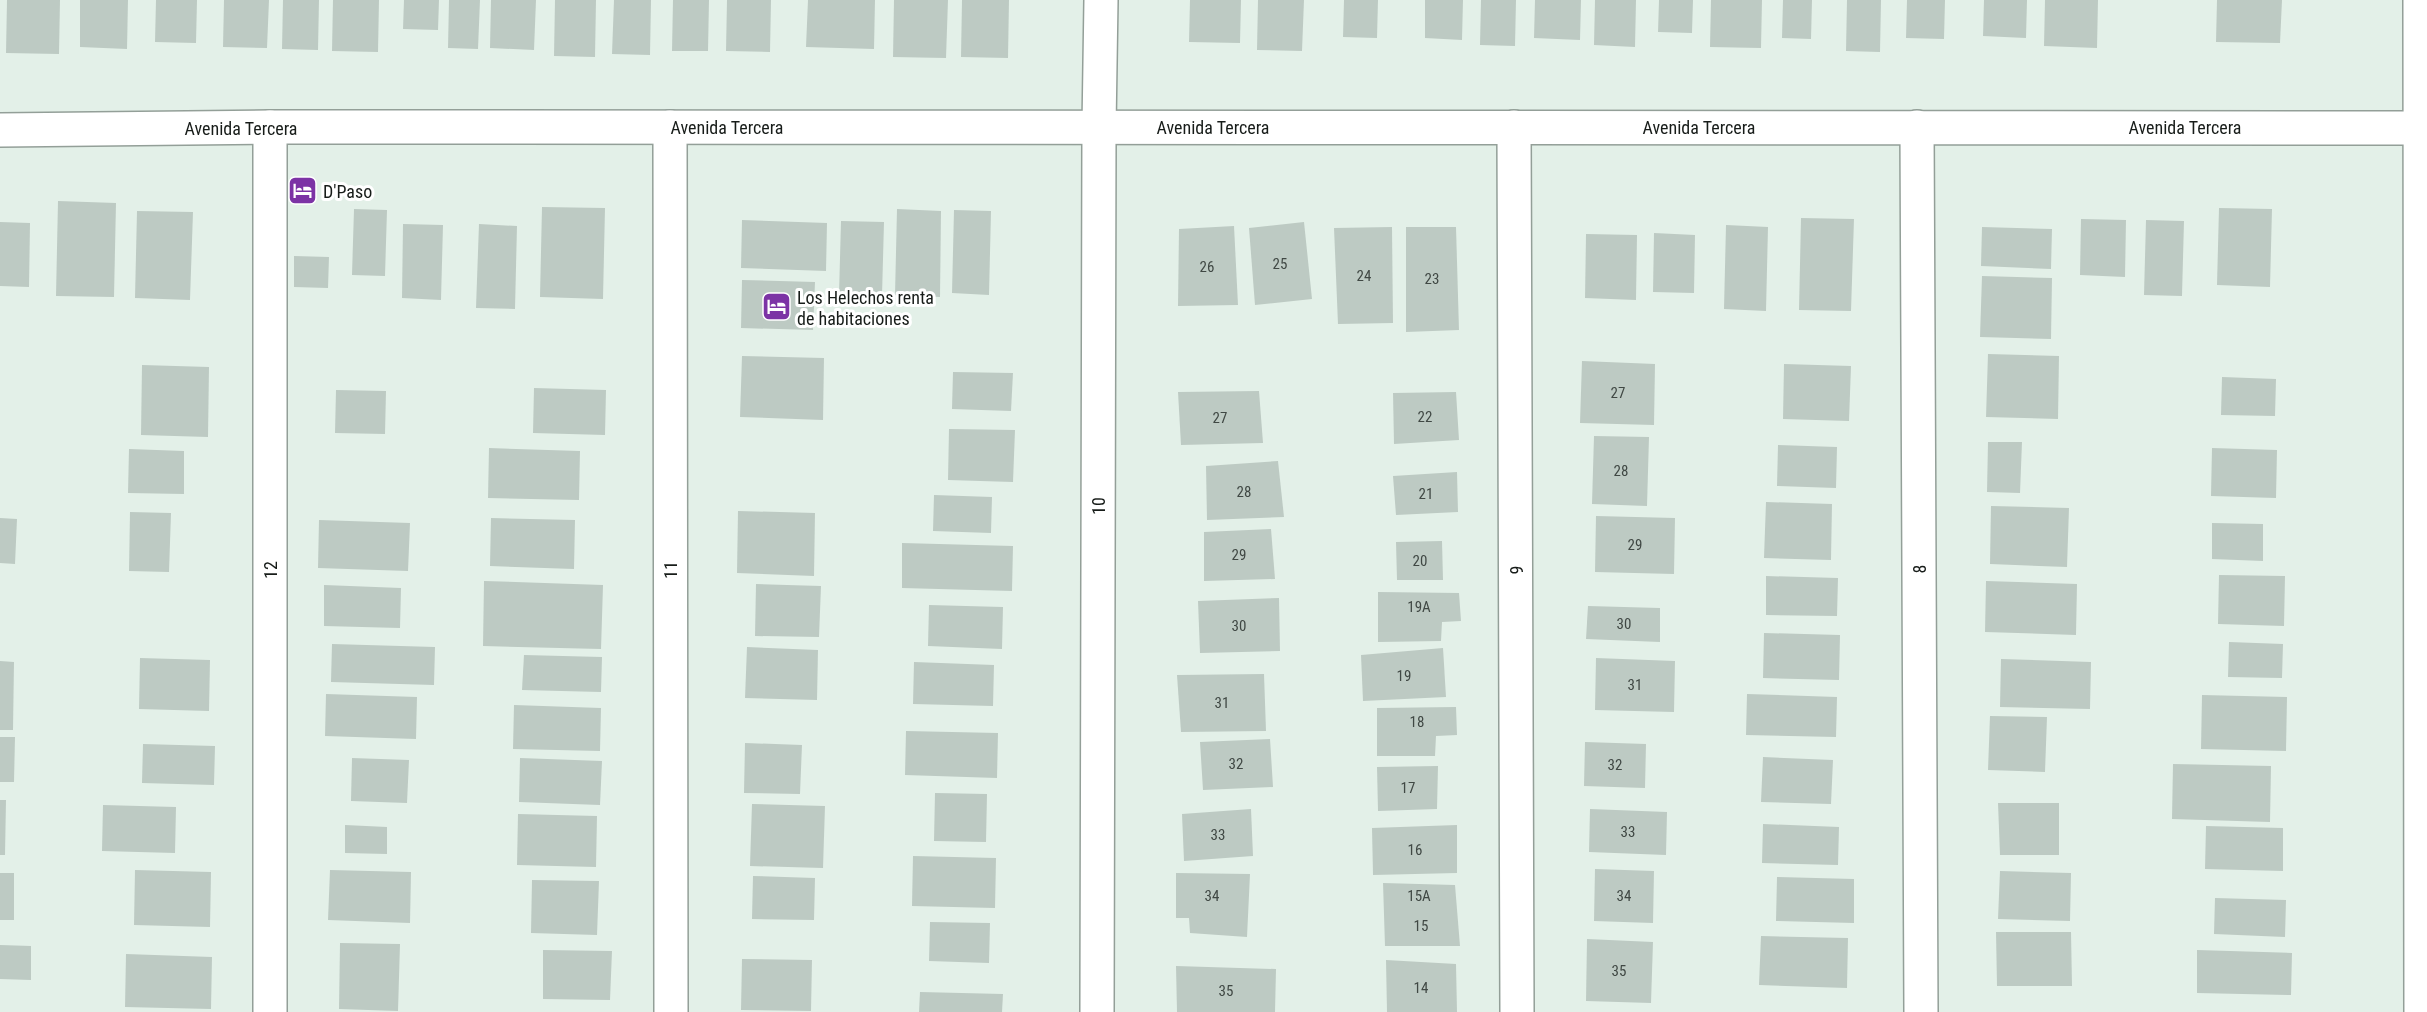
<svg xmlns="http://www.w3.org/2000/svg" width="2427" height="1012" viewBox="0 0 2427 1012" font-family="'Roboto Condensed',sans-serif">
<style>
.building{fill:#bdcac3}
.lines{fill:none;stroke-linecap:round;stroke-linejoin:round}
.street-casing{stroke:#939f98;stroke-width:36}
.secondary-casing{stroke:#939f98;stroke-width:36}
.street{stroke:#fff;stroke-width:33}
.secondary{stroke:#fff;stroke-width:33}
.labels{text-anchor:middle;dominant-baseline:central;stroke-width:6;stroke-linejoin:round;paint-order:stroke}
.number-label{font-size:15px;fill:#404844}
.street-label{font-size:18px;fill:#171c19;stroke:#fff}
.poi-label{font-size:18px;fill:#171c19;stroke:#fff;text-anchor:start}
</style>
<rect width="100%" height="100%" fill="#e3f0e8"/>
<g class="building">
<polygon points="7,0 60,0 59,54 6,53"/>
<polygon points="80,0 128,0 127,49 80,47"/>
<polygon points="156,0 197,0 196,43 155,42"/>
<polygon points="224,0 269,0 267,48 223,47"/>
<polygon points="283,0 319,0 318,50 282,49"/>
<polygon points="333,0 379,0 378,52 332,51"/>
<polygon points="404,0 439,0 438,30 403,29"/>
<polygon points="449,0 480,0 478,49 448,48"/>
<polygon points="491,0 536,0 534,50 490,48"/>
<polygon points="555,0 596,0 595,57 554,56"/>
<polygon points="614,0 651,0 650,55 612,54"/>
<polygon points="673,0 709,0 708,51 672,51"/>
<polygon points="727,0 771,0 770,52 726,51"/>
<polygon points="808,0 875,0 874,49 806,47"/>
<polygon points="894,0 948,0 946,58 893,57"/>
<polygon points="962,0 1009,0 1008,58 961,57"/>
<polygon points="1190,0 1241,0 1240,43 1189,42"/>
<polygon points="1258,0 1304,0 1302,51 1257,50"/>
<polygon points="1344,0 1378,0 1377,38 1343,37"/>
<polygon points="1425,0 1463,0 1462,40 1425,38"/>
<polygon points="1481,0 1516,0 1515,46 1480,45"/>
<polygon points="1535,0 1581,0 1580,40 1534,38"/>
<polygon points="1595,0 1636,0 1635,47 1594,45"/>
<polygon points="1659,0 1693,0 1692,33 1658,32"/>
<polygon points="1711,0 1762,0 1761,48 1710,47"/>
<polygon points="1783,0 1812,0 1811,39 1782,38"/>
<polygon points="1847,0 1881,0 1880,52 1846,51"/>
<polygon points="1907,0 1945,0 1944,39 1906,38"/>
<polygon points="1984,0 2027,0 2026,38 1983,36"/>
<polygon points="2045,0 2098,0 2097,48 2044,46"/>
<polygon points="2217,0 2282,0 2280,43 2216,42"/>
<polygon points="58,201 116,203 114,297 56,296"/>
<polygon points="542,207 605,208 603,299 540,297"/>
<polygon points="2219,208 2272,209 2270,287 2217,285"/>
<polygon points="354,209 387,210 385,276 352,275"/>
<polygon points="897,209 941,211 940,297 895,295"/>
<polygon points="954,210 991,211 989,295 952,293"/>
<polygon points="137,211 193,212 190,300 135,298"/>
<polygon points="1801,218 1854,219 1851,311 1799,310"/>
<polygon points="2081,219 2126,220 2125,277 2080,275"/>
<polygon points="742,220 827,223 826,271 741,268"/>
<polygon points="2146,220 2184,221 2182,296 2144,295"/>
<polygon points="841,221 884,222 882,296 839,295"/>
<polygon points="0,222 30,223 29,287 0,286"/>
<polygon points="1304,222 1312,299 1255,305 1249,228"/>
<polygon points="403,224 443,225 441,300 402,298"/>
<polygon points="479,224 517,226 515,309 476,308"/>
<polygon points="1726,225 1768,227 1766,311 1724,309"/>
<polygon points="1234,226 1238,305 1178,306 1179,229"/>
<polygon points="1392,227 1393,323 1338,324 1334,228"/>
<polygon points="1406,227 1456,227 1459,330 1406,332"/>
<polygon points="1982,227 2052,229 2051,269 1981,266"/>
<polygon points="1654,233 1695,235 1694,293 1653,292"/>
<polygon points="1586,234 1637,235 1636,300 1585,298"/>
<polygon points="294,256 329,257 328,288 294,287"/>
<polygon points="1982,276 2052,278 2051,339 1980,337"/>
<polygon points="742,280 815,282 813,330 741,328"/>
<polygon points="1988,354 2059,356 2058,419 1986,417"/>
<polygon points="742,356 824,358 823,420 740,417"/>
<polygon points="1582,361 1655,364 1654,425 1580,423"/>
<polygon points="1784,364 1851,366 1849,421 1783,419"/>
<polygon points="142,365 209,367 208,437 141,435"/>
<polygon points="953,372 1013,373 1011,411 952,409"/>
<polygon points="2222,377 2276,379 2275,416 2221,415"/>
<polygon points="534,388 606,390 605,435 533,433"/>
<polygon points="336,390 386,391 385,434 335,433"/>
<polygon points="1259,391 1263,443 1181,445 1178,392"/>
<polygon points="1456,392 1459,440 1394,444 1393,393"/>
<polygon points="949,429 1015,430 1013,482 948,480"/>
<polygon points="1594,436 1649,437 1647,506 1592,504"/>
<polygon points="1988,442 2022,442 2020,493 1987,492"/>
<polygon points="1778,445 1837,447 1836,488 1777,486"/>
<polygon points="489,448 580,451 579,500 488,498"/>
<polygon points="2212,448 2277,450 2276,498 2211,496"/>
<polygon points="129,449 184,451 184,494 128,493"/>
<polygon points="1278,461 1284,517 1207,520 1206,466"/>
<polygon points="1457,472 1458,512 1396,515 1393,476"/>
<polygon points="934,495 992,497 991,533 933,531"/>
<polygon points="1766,502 1832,504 1831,560 1764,558"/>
<polygon points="1991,506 2069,508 2067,567 1990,564"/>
<polygon points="738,511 815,513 814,576 737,573"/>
<polygon points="130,512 171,513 169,572 129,571"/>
<polygon points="1596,516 1675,518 1674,574 1595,572"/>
<polygon points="0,518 17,519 15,564 0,563"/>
<polygon points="491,518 575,520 574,569 490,566"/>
<polygon points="319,520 410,523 408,571 318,568"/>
<polygon points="2212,523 2263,524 2263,561 2212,559"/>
<polygon points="1271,529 1275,579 1204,581 1204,532"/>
<polygon points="1442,541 1443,580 1397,580 1396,542"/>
<polygon points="902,543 1013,546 1012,591 902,588"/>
<polygon points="2219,575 2285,576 2284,626 2218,624"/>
<polygon points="1766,576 1838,578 1837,616 1766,615"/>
<polygon points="484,581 603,585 601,649 483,646"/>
<polygon points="1986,581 2077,584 2076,635 1985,632"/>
<polygon points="756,584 821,586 819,637 755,636"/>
<polygon points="324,585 401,588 400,628 324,626"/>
<polygon points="1378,592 1459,593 1461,621 1442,622 1441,641 1378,642"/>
<polygon points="1279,598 1280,651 1200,653 1198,601"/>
<polygon points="929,605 1003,607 1002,649 928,646"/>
<polygon points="1588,606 1660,608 1660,642 1586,639"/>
<polygon points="1764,633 1840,635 1839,680 1763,678"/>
<polygon points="2229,642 2283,644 2282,678 2228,677"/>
<polygon points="332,644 435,647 434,685 331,682"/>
<polygon points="747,647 818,650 817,700 745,698"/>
<polygon points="1443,648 1446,697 1363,701 1361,655"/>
<polygon points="524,655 602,657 601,692 522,690"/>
<polygon points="140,658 210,660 209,711 139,709"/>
<polygon points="1596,658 1675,661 1674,712 1595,710"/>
<polygon points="2001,659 2091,662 2090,709 2000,707"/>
<polygon points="0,661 14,662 13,730 0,730"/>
<polygon points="914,662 994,665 993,706 913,704"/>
<polygon points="1264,674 1266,731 1181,732 1177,675"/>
<polygon points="326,694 417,697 416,739 325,736"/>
<polygon points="1747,694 1837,697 1836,737 1746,735"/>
<polygon points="2202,695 2287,697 2286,751 2201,749"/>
<polygon points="514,705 601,708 600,751 513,749"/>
<polygon points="1456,707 1457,735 1436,736 1435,756 1377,756 1377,708"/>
<polygon points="1990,716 2047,717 2045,772 1988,770"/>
<polygon points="906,731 998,733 997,778 905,775"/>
<polygon points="0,737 15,737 14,782 0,782"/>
<polygon points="1270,739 1273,787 1203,790 1200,742"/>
<polygon points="1585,742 1646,744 1645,788 1584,786"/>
<polygon points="745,743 802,745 800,794 744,793"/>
<polygon points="143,744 215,746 214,785 142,783"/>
<polygon points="1763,757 1833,760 1831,804 1761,802"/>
<polygon points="352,758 409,760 407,803 351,801"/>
<polygon points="520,758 602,761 600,805 519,802"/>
<polygon points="2173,764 2271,766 2270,822 2172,819"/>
<polygon points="1438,766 1437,809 1378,811 1377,767"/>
<polygon points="935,793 987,794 986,842 934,841"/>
<polygon points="0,800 6,800 5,855 0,855"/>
<polygon points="1998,803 2059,803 2059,855 2000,855"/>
<polygon points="752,804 825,806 823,868 750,866"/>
<polygon points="103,805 176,807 175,853 102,851"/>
<polygon points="1251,809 1253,856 1184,861 1182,814"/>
<polygon points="1590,809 1667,812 1666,855 1589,852"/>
<polygon points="518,814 597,816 596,867 517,865"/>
<polygon points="1763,824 1839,827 1838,865 1762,863"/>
<polygon points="345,825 387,827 387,854 345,853"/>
<polygon points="1457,825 1457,873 1373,875 1372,828"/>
<polygon points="2206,826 2283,828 2283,871 2205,869"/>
<polygon points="913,856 996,858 995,908 912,906"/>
<polygon points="1595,869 1654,871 1653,923 1594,921"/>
<polygon points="135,870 211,872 210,927 134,925"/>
<polygon points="330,870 411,872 410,923 328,920"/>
<polygon points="2000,871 2071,873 2070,921 1998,919"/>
<rect x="0" y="873" width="14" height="47"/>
<polygon points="1176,873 1250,874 1247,937 1190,933 1189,918 1176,918"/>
<polygon points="753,876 815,878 814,920 752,919"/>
<polygon points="1777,877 1854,879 1854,923 1776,921"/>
<polygon points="532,880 599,881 597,935 531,933"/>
<polygon points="1383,883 1455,885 1460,946 1385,946"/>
<polygon points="2215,898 2286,900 2285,937 2214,934"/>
<polygon points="930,922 990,923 989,963 929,961"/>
<polygon points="1996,932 2071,932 2072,986 1997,986"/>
<polygon points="1761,936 1848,938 1847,988 1759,985"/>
<polygon points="1587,939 1653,942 1651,1003 1586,1001"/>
<polygon points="340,943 400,944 398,1011 339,1009"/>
<polygon points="0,945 31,946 31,980 0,979"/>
<polygon points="543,950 612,951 610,1000 543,999"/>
<polygon points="2197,950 2292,953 2291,995 2197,993"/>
<polygon points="126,954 212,957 211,1009 125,1007"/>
<polygon points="742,959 812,960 811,1011 741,1010"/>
<polygon points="1386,960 1456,964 1457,1012 1387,1012"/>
<polygon points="1176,966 1276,969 1275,1012 1177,1012"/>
<polygon points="920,992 1003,994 1002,1012 919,1012"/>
</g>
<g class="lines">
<defs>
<g id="street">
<polyline points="270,127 270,1012"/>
<polyline points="670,127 671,1012"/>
<polyline points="1099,127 1101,0"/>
<polyline points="1514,127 1517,1012"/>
<polyline points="1917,127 1921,1012"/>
</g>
<g id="secondary">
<polyline points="2420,0 2421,1012"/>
<polyline points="0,130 270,127 2427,128"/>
<polyline points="1097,1012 1099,127"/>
</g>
</defs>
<use href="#street" class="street-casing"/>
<use href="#secondary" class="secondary-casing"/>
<use href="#street" class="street"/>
<use href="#secondary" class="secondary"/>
</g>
<defs>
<symbol id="hotel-square" viewBox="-11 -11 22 22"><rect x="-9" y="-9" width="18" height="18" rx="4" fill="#7c33a5" stroke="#fff"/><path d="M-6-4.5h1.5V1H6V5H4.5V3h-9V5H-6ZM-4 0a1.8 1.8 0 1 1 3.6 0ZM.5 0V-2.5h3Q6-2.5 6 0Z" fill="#fff"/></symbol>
</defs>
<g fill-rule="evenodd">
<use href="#hotel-square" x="286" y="174" width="33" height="33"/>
<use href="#hotel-square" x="760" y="290" width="33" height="33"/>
</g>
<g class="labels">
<g class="number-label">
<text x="1280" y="264">25</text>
<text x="1207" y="267">26</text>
<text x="1364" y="276">24</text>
<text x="1432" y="279">23</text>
<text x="1618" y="393">27</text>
<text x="1425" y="417">22</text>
<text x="1220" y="418">27</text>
<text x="1621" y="471">28</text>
<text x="1244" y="492">28</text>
<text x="1426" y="494">21</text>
<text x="1635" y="545">29</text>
<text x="1239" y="555">29</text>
<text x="1420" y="561">20</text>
<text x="1419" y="607">19A</text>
<text x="1624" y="624">30</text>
<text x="1239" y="626">30</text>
<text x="1404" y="676">19</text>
<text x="1635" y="685">31</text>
<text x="1222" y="703">31</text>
<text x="1417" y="722">18</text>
<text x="1236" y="764">32</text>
<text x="1615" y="765">32</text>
<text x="1408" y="788">17</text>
<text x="1628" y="832">33</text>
<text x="1218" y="835">33</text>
<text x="1415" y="850">16</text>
<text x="1212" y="896">34</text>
<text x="1419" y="896">15A</text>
<text x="1624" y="896">34</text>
<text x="1421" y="926">15</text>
<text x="1619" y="971">35</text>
<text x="1421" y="988">14</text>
<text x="1226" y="991">35</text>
</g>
<g class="street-label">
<text x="727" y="127">Avenida Tercera</text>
<text x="1213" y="127">Avenida Tercera</text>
<text x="1699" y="127">Avenida Tercera</text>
<text x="2185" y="127">Avenida Tercera</text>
<text x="241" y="128">Avenida Tercera</text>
<text transform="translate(1098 506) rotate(-90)">10</text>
<text transform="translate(1919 569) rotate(-90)">8</text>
<text transform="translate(270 570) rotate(-90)">12</text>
<text transform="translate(670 570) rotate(-90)">11</text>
<text transform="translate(1516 570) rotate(-90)">9</text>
</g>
<g class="poi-label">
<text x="323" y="191">D'Paso</text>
<text x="797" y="297">Los Helechos renta<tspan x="797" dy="21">de habitaciones</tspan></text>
</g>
</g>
</svg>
